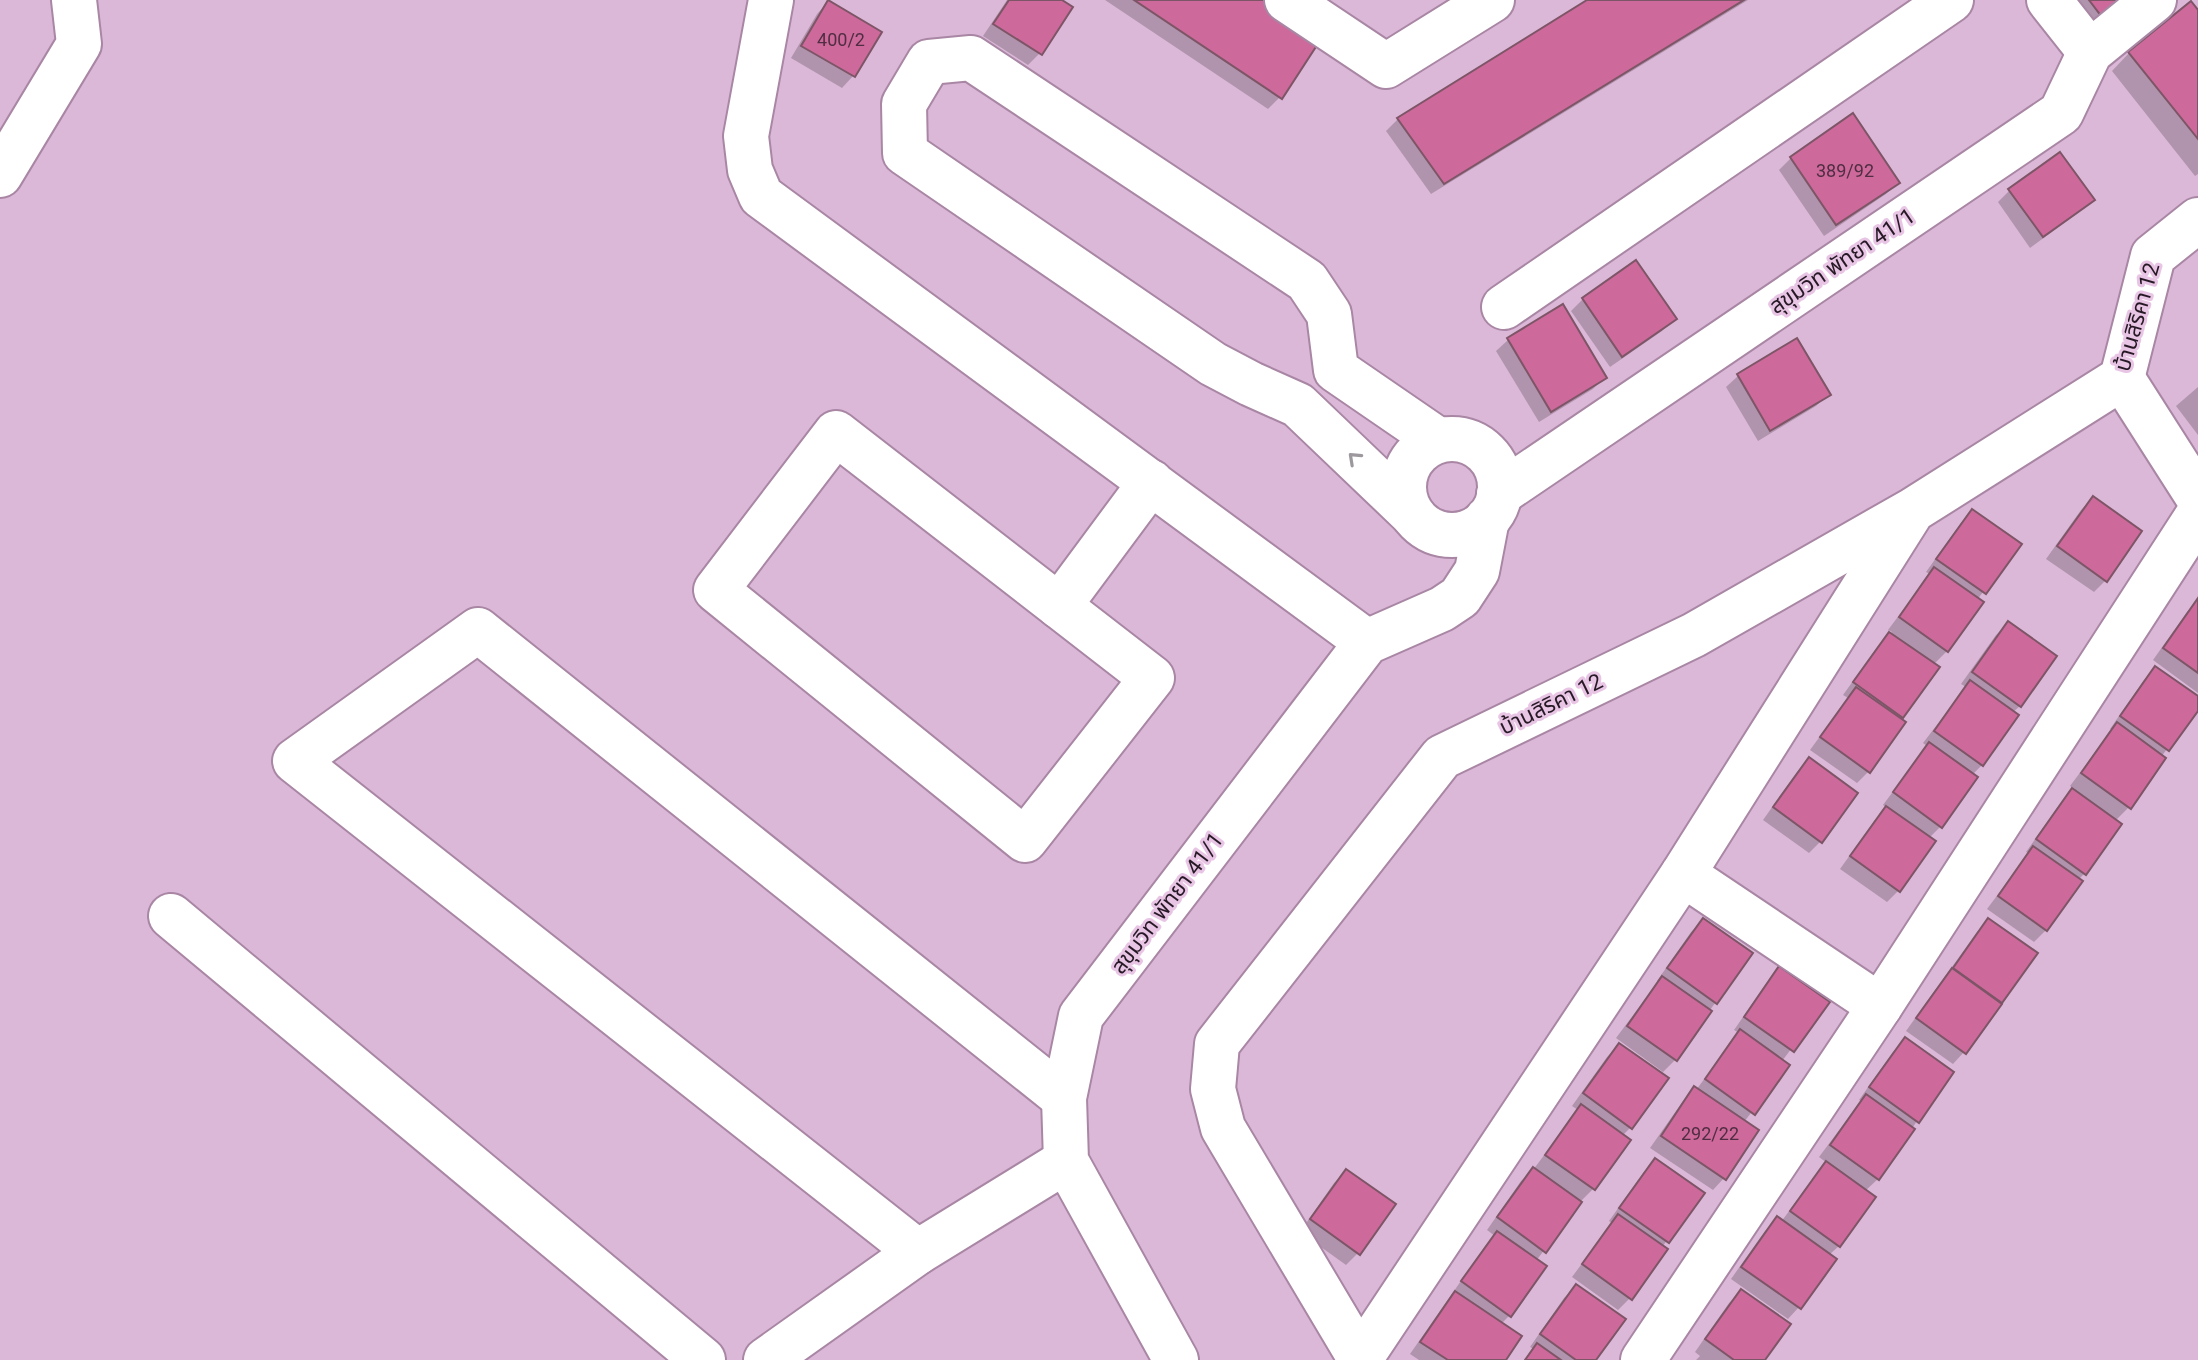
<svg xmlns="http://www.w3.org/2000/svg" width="2198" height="1360" viewBox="0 0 2198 1360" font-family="Roboto,'Noto Sans Thai',sans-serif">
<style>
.shadow{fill:#0003}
.building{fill:#cd6a9b;stroke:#7d5567;stroke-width:2}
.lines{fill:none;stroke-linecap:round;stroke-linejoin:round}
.minor-casing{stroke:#a886a4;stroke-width:48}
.minor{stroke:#fff;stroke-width:44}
.oneway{stroke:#9d989d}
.labels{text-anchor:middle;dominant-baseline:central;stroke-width:6;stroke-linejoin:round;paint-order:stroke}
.number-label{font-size:18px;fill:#502d42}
.street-label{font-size:22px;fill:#261925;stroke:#e9c5e5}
</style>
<rect width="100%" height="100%" fill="#dcb8d8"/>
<g class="shadow">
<polygon points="1007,0 1058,0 1040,53 1028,65 983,36"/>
<polygon points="1105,0 1259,0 1280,97 1268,109"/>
<polygon points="1591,0 1748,0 1431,194 1386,131 1398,119"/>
<polygon points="2057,0 2141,0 2090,41"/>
<polygon points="828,2 879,32 853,76 842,88 791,58 817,14"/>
<polygon points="2198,13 2198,174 2195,176 2112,71 2129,53"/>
<polygon points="1791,158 1897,183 1886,194 1824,236 1779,170"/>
<polygon points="2009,191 2092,199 2080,211 2030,248 1998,202"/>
<polygon points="1583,299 1674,319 1662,331 1610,367 1571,311"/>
<polygon points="1562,307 1604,378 1593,389 1539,422 1496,351 1508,340"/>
<polygon points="1738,376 1828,395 1816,406 1758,441 1726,387"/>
<polygon points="2198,387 2198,435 2176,406"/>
<polygon points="2093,498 2105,581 2094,592 2046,559 2081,510"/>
<polygon points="1973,511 2019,544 1977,600 1947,651 1933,665 1869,771 1857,783 1810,750 1848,698 1843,695 1878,646 1892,632 1888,630 1930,574 1926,572 1961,523"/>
<polygon points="2198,601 2198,693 2153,660 2187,612"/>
<polygon points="2008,624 2020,706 2012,713 1982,765 1972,775 1941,826 1929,838 1899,890 1887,902 1840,869 1875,820 1887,808 1883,805 1927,746 1923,743 1966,687 1961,684 1996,635"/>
<polygon points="2156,669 2198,698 2198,708 2161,757 2129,807 2115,821 2085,873 2078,880 2080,882 2046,930 2034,942 1987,909 2029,853 2026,852 2061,803 2075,789 2070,786 2112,730 2110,729 2144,680"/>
<polygon points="1809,760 1821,841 1809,853 1763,820 1797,772"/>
<polygon points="1703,920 1715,1003 1675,1060 1663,1072 1616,1038 1658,982 1657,981 1691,932"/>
<polygon points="1989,921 2035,954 1964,1052 1953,1064 1906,1031 1977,932"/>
<polygon points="1780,969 1827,1002 1782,1061 1787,1066 1744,1122 1724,1178 1713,1190 1650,1148 1683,1101 1696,1090 1739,1033 1734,1030 1768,981"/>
<polygon points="1905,1040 1917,1121 1878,1179 1865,1191 1839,1246 1829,1255 1799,1307 1788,1319 1731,1279 1765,1231 1777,1219 1781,1222 1815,1176 1827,1163 1819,1157 1861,1101 1859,1100 1893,1052"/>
<polygon points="1619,1045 1631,1127 1622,1136 1628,1140 1593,1189 1581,1201 1536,1261 1510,1315 1501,1324 1504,1360 1419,1360 1410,1354 1486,1245 1495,1236 1487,1230 1521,1181 1533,1170 1578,1110 1572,1106 1607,1057"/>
<polygon points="1655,1160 1702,1194 1662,1247 1630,1298 1618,1310 1572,1277 1612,1223 1609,1221 1644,1172"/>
<polygon points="1346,1171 1358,1253 1346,1265 1300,1232 1334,1183"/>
<polygon points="1576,1286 1594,1360 1524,1360 1534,1349 1530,1347 1564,1298"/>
<polygon points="1741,1291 1763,1360 1696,1360 1700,1356 1695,1352 1729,1303"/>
</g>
<g class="building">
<polygon points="828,0 882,32 855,77 801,46"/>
<polygon points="1009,0 1062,0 1073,7 1042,55 993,24"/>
<polygon points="1134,0 1263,0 1321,39 1282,99"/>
<polygon points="1587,0 1744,0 1444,184 1397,118"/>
<polygon points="2089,0 2139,0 2108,25"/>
<polygon points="2191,1 2198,10 2198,139 2128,52"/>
<polygon points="1853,113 1900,183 1836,225 1790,157"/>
<polygon points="2060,152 2095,200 2043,237 2008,189"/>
<polygon points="1636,260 1677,319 1622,357 1582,298"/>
<polygon points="1563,304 1607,378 1551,412 1507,338"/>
<polygon points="1797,338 1831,395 1770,431 1737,374"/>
<polygon points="2093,496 2142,531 2107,582 2057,546"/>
<polygon points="1972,509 2022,544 1986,594 1936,559"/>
<polygon points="1934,567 1984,602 1948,652 1899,617"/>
<polygon points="2198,598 2198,673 2163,648"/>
<polygon points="2008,621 2057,656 2021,707 1972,672"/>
<polygon points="1889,632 1940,667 1903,718 1853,682"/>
<polygon points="2155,666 2198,696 2198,711 2169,751 2120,716"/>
<polygon points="1970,680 2019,715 1983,766 1934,731"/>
<polygon points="1856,687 1906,722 1870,773 1820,737"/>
<polygon points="2117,722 2166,758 2131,809 2081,773"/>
<polygon points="1929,742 1978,777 1942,828 1893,792"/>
<polygon points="1809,757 1858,793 1822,843 1773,807"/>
<polygon points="2072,788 2122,824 2086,875 2036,839"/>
<polygon points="1886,806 1936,841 1900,892 1850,856"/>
<polygon points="2033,846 2083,881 2047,931 1998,896"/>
<polygon points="1703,918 1753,953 1717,1004 1667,968"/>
<polygon points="1988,918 2038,953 2002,1003 1953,968"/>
<polygon points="1779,966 1830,1002 1794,1052 1744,1017"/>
<polygon points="1952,968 2002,1004 1966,1054 1916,1018"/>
<polygon points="1662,976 1712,1011 1677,1061 1627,1026"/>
<polygon points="1740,1029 1790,1065 1755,1115 1705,1079"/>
<polygon points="1905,1037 1954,1072 1919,1123 1869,1087"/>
<polygon points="1619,1043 1669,1078 1632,1129 1583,1093"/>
<polygon points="1694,1086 1759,1130 1726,1180 1661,1136"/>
<polygon points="1866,1094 1915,1129 1879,1180 1830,1145"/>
<polygon points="1581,1104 1631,1140 1595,1190 1545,1155"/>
<polygon points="1655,1158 1705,1193 1669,1243 1619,1208"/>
<polygon points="1826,1161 1876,1197 1840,1247 1790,1211"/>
<polygon points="1533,1167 1582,1202 1546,1253 1497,1217"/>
<polygon points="1346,1169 1396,1204 1360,1255 1310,1219"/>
<polygon points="1618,1214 1668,1249 1632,1300 1582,1264"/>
<polygon points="1777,1216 1837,1259 1801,1309 1741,1267"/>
<polygon points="1497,1231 1547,1266 1511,1317 1461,1281"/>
<polygon points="1576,1284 1626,1319 1596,1360 1576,1360 1540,1334"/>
<polygon points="1741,1289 1791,1324 1765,1360 1734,1360 1705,1339"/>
<polygon points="1455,1291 1522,1336 1506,1360 1448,1360 1420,1342"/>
<polygon points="1537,1343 1561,1360 1525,1360"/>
</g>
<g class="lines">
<defs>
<g id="minor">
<polyline points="771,0 746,136 750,170 761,196 1367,642"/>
<polyline points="1287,0 1386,66 1492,0"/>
<polyline points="2049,0 2090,52"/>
<polyline points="0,175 79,44 74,0"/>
<polyline points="1504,307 1951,0"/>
<polyline points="2122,378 2198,497"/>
<polygon points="836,433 1152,678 1025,840 716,590"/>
<circle cx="1452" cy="487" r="48"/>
<polyline points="1499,494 2061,113 2090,52 2154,0"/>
<polyline points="1410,512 1298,405 1251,384 1213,364 905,153 904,104 929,62 971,58 1307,281 1329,314 1336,370 1438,440"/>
<polyline points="1059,606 1151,482"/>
<polyline points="1683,874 1880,1006"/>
<polyline points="171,916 703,1360"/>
<polyline points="918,1252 295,761 478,630 1064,1098"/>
<polyline points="1360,1359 1683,874 1909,516"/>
<polyline points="766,1360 918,1252 1066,1161"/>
<polyline points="1176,1360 1066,1161 1064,1098 1081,1016 1367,642 1442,609 1460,597 1477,571 1487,519"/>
<polyline points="1361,1360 1223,1128 1213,1089 1217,1044 1442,757 1694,635 1913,510 2122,378 2153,256 2198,220"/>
<polyline points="1643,1360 1880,1006 2198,515"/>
</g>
</defs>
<use href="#minor" class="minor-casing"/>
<use href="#minor" class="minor"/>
</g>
<defs><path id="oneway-chevron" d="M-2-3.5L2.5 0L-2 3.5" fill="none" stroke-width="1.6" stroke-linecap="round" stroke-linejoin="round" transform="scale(2)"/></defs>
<use class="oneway" href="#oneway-chevron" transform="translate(1354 458) rotate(-137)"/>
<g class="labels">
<g class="number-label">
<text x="841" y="39">400/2</text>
<text x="1845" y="170">389/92</text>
<text x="1710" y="1133">292/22</text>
</g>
<g class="street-label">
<text transform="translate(1842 261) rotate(-34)">สุขุมวิท พัทยา 41/1</text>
<text transform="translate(2137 317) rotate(-74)">บ้านสิริคา 12</text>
<text transform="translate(1551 704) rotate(-26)">บ้านสิริคา 12</text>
<text transform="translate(1167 903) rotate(-53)">สุขุมวิท พัทยา 41/1</text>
</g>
</g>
</svg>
